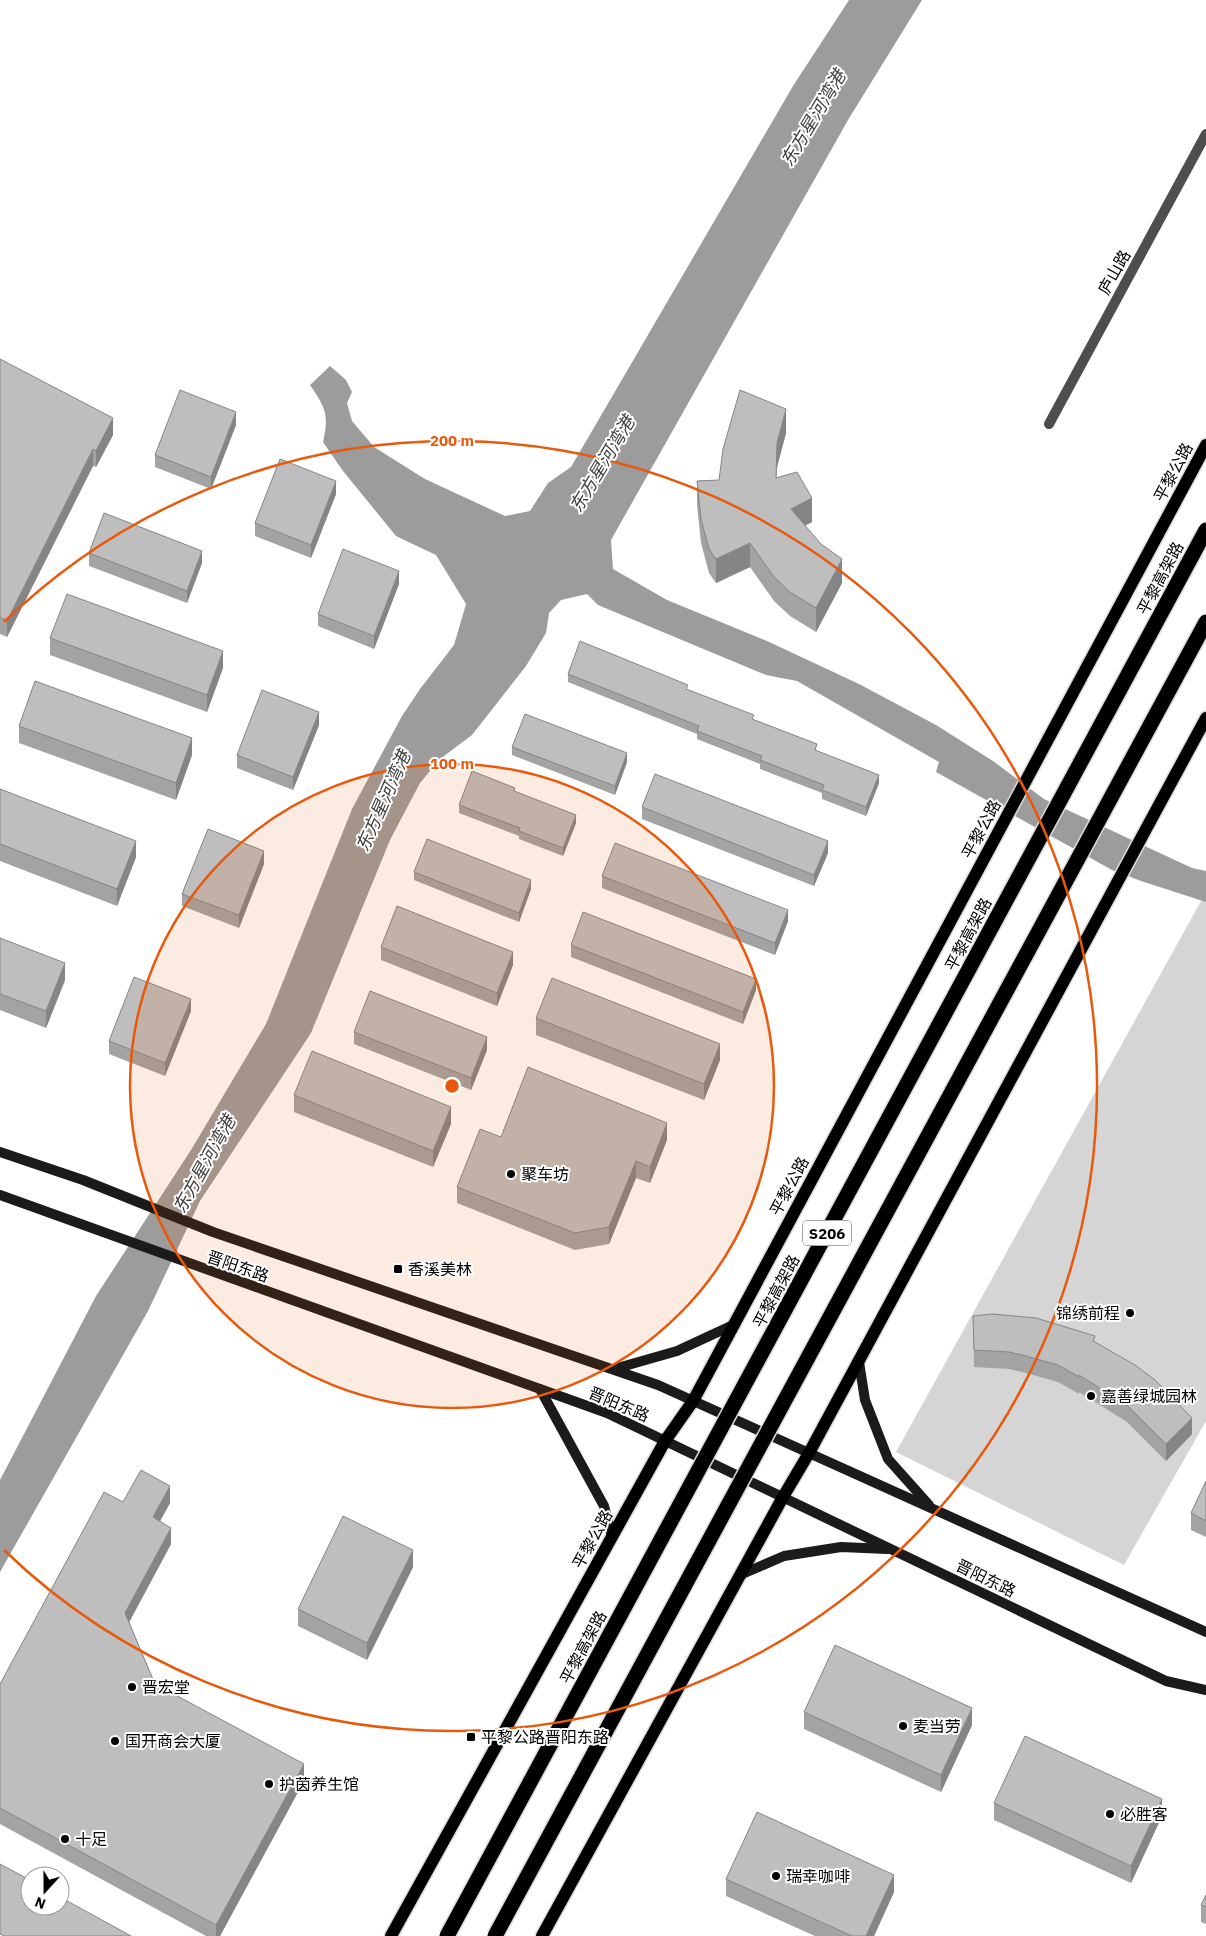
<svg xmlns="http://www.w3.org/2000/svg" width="1206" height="1936" viewBox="0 0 1206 1936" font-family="'IBM Plex Sans','Noto Sans SC',sans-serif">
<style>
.green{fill:#d5d5d5}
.water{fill:#9c9c9c}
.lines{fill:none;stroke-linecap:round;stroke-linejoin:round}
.primary-casing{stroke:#dbdbdb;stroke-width:15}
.street{stroke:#4e4e4e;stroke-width:10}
.secondary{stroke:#1b1b1b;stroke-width:10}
.primary{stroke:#000;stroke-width:12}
.highway-bridge-casing{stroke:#dbdbdb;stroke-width:18;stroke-linecap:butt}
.highway-bridge{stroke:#000;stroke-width:15}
.wall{fill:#a3a3a3}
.shaded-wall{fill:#858585}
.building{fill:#bebebe;stroke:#858585}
.ring{fill:none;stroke:#e8590c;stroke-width:2.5}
.poi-dot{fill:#000;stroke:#fff;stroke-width:2}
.labels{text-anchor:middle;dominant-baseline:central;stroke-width:4;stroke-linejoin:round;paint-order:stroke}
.shield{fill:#fff;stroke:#4c4c4c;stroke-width:1}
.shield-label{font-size:15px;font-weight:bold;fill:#000}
.street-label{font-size:16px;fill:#000;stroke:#fff}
.poi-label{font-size:16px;fill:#000;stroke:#fff;text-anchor:start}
.water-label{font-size:18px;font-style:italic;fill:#3d3d3d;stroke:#fff}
.centre{fill:#e8590c;stroke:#fff;stroke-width:2.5}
.ring-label{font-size:15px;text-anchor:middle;font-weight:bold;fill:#e8590c;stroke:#fff;stroke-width:4;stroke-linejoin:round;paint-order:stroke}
</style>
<rect width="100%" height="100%" fill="#fff"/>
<polygon class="green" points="1206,892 1206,1421 1124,1565 896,1452"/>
<path class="water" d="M849 0H922L848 120 611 540 613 569 667 600 767 641 859 684 936 725 993 761 1044 799 1192 868 1206 871V902L1141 881 1112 870 936 772 939 762 797 681 766 675 598 605 587 594 561 600 549 613 546 633 526 666 472 735 440 759 420 783 390 840 311 1033 200 1201 148 1311 0 1572V1480L96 1296 191 1150 266 1024 352 809 402 716 420 689 454 645 466 604 436 555 396 536 343 471 323 442C329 415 326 408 310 385L330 366 346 380 352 392 347 403 352 421 374 447 425 479 505 516 530 511 548 483 571 467 793 86Z"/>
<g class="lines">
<defs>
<g id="primary">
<polyline points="391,1936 665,1441 693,1401 1206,445"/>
<polyline points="542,1936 783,1497 809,1453 1206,718"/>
</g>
</defs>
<use href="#primary" class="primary-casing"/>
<polyline class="street" points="1049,424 1206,134"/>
<g class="secondary">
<polyline points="0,1152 83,1180 213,1232 658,1385 1206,1632"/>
<polyline points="0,1195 607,1413 1166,1681 1206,1690"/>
<polyline points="859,1362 865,1400 888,1459 929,1505"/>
<polyline points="614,1369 677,1351 733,1325"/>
<polyline points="540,1389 604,1506 612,1537"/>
<polyline points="740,1575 784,1556 841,1547 887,1549"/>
</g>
<use href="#primary" class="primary"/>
<defs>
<g id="highway-bridge">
<polyline points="447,1936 1206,530"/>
<polyline points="495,1936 1206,622"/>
</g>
</defs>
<use href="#highway-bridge" class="highway-bridge-casing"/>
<use href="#highway-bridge" class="highway-bridge"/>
</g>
<g class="wall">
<polygon points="0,359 113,435 96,467 93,466 7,637 0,634"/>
<polygon points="236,425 211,489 155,467 155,455"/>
<polygon points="786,433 777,467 776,478 812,522 805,525 842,583 816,632 790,616 774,601 750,567 716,583 709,573 701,543 697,505 697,481 719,480"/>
<polygon points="336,494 311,558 255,536 255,523"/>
<polygon points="89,553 202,563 187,603 89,566"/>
<polygon points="399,584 374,649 318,626 318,614"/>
<polygon points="50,638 223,668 207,712 50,655"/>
<polygon points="568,674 688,690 754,720 817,751 879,783 866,816 822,799 822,793 760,769 760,764 697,739 697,734 568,682"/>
<polygon points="319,725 293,790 237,768 237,755"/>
<polygon points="19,726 192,755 176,800 19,743"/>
<polygon points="512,747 627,762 615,795 512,755"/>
<polygon points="0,789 136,857 117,906 0,861"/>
<polygon points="515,792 576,823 563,856 519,839 519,836 459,813 459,805"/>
<polygon points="642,807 828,853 814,886 642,819"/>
<polygon points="264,864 239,928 182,906 182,894"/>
<polygon points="414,872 531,889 519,922 414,880"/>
<polygon points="602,876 788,921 775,955 602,888"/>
<polygon points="0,938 65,980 46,1028 0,1010"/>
<polygon points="571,945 756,990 743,1024 571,957"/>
<polygon points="381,947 513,965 497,1006 381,960"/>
<polygon points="191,1011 165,1076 109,1054 109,1041"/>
<polygon points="536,1018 720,1060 704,1100 536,1035"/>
<polygon points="354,1032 487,1050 471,1090 354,1044"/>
<polygon points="294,1095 451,1124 433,1167 294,1112"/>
<polygon points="501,1137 667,1140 650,1183 636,1178 609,1244 575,1250 457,1203 457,1187"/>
<polygon points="973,1316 1095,1342 1192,1434 1166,1461 1127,1422 1079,1392 1079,1394 1058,1382 1026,1373 1009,1369 974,1367"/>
<polygon points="1206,1481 1206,1537 1191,1530 1191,1513"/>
<polygon points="123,1502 170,1503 160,1521 171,1544 129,1622 155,1684 304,1781 220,1936 206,1936 0,1824 0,1684"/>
<polygon points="413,1567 367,1660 298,1626 298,1609"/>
<polygon points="804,1712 972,1725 941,1792 804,1729"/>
<polygon points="994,1803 1162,1816 1131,1883 994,1820"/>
<polygon points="726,1879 894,1892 874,1936 815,1936 726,1896"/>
<polygon points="1201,1905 1206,1907 1206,1924 1201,1922"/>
</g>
<g class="shaded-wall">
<polygon points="786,409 786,433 777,467 776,502 777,443"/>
<polygon points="236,412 236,425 211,489 211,477"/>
<polygon points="113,418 113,435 96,467 96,451"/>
<polygon points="93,449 93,466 7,637 7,621"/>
<polygon points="336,481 336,494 311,558 311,545"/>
<polygon points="812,498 812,522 791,533 791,509"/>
<polygon points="750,543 750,567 716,583 716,559"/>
<polygon points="202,551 202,563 187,603 187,591"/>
<polygon points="842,559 842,583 816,632 816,608"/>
<polygon points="399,571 399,584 374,649 374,636"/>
<polygon points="223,651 223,668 207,712 207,695"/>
<polygon points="319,712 319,725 293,790 293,777"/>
<polygon points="192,738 192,755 176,800 176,783"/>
<polygon points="627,753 627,762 615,795 615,786"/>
<polygon points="879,775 879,783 866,816 866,807"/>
<polygon points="576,815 576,823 563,856 563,848"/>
<polygon points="136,841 136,857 117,906 117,889"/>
<polygon points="828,841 828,853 814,886 814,875"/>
<polygon points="264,851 264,864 239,928 239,915"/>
<polygon points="531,880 531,889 519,922 519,913"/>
<polygon points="788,910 788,921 775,955 775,943"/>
<polygon points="513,952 513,965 497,1006 497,993"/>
<polygon points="65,963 65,980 46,1028 46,1011"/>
<polygon points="756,979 756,990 743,1024 743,1012"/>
<polygon points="191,999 191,1011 165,1076 165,1063"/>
<polygon points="487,1037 487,1050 471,1090 471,1078"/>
<polygon points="720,1044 720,1060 704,1100 704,1084"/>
<polygon points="451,1107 451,1124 433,1167 433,1151"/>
<polygon points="667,1123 667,1140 650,1183 650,1167"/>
<polygon points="636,1161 636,1178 609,1244 609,1227"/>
<polygon points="1192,1418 1192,1434 1166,1461 1166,1444"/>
<polygon points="170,1486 170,1503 153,1534 153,1517"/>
<polygon points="171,1528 171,1544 125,1630 125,1613"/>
<polygon points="413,1550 413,1567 367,1660 367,1643"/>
<polygon points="972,1708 972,1725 941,1792 941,1775"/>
<polygon points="304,1764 304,1781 220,1936 216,1936 216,1925"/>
<polygon points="1162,1799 1162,1816 1131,1883 1131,1866"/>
<polygon points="894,1875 894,1892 874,1936 866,1936"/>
</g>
<g class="building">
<polygon points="0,359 113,418 96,451 93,449 7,621 0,617"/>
<polygon points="180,390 236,412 211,477 155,455"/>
<polygon points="740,390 786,409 777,443 776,478 797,472 812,498 791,509 821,544 842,559 816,608 790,592 774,577 750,543 716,559 709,549 701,519 697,481 719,480 723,449"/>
<polygon points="280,459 336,481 311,545 255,523"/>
<polygon points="104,513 202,551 187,591 89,553"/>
<polygon points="343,549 399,571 374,636 318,614"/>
<polygon points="67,594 223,651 207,695 50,638"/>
<polygon points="580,641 688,685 686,689 754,715 752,719 817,744 815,750 879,775 866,807 822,790 824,785 760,760 762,756 697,731 699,726 568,674"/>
<polygon points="35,681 192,738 176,783 19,726"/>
<polygon points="262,690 319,712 293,777 237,755"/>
<polygon points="525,714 627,753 615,786 512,747"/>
<polygon points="472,771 515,788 514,791 576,815 563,848 519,831 520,828 459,805"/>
<polygon points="655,774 828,841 814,875 642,807"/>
<polygon points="0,789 136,841 117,889 0,844"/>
<polygon points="208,829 264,851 239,915 182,894"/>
<polygon points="427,839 531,880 519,913 414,872"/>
<polygon points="615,843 788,910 775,943 602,876"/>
<polygon points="397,906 513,952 497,993 381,947"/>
<polygon points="583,912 756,979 743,1012 571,945"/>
<polygon points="0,938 65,963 46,1011 0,994"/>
<polygon points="134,977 191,999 165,1063 109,1041"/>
<polygon points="552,978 720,1044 704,1084 536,1018"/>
<polygon points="370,991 487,1037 471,1078 354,1032"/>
<polygon points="312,1051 451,1107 433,1151 294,1095"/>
<polygon points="528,1067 667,1123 650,1167 636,1161 609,1227 575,1233 457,1187 480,1129 501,1137"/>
<polygon points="992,1314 1036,1318 1095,1336 1093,1341 1135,1365 1155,1380 1192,1418 1166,1444 1127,1405 1079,1375 1079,1377 1058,1365 1026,1356 1009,1352 974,1350 973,1316"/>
<polygon points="141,1470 170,1486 153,1517 171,1528 125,1613 155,1684 304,1764 216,1925 0,1808 0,1684 104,1492 123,1502"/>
<polygon points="1206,1481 1206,1521 1191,1513"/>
<polygon points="343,1516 413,1550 367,1643 298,1609"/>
<polygon points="835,1645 972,1708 941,1775 804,1712"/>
<polygon points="1025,1736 1162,1799 1131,1866 994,1803"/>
<polygon points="757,1812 894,1875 866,1936 852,1936 726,1879"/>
<polygon points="0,1864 30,1880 30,1906 60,1906 60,1897 131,1936 4,1936 0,1934"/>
<polygon points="1206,1895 1206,1907 1201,1905"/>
</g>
<circle cx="452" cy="1086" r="322" fill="#e8590c" fill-opacity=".12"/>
<g class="ring">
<circle cx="452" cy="1086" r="322"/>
<path d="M4 622A645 645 0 1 1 4 1550"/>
</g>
<g class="poi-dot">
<circle cx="511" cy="1174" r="5"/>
<rect x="393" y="1264" width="10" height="10" rx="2.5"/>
<circle cx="1130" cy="1313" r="5"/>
<circle cx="1091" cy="1396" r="5"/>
<circle cx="132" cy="1687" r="5"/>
<circle cx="903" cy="1726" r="5"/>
<rect x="466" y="1732" width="10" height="10" rx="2.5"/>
<circle cx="115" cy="1741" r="5"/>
<circle cx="269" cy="1784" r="5"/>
<circle cx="1110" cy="1814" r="5"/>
<circle cx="65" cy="1839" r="5"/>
<circle cx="776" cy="1876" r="5"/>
</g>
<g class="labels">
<rect class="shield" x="803" y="1220.5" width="48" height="25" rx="4"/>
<g class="shield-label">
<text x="827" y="1233">S206</text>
</g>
<g class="street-label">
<text transform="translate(1114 272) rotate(-61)">庐山路</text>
<text transform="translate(1173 472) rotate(-62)">平黎公路</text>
<text transform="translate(1160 578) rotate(-62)">平黎高架路</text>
<text transform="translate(981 829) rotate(-62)">平黎公路</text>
<text transform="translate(968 934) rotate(-62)">平黎高架路</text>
<text transform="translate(789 1186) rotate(-62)">平黎公路</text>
<text transform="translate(238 1266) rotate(19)">晋阳东路</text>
<text transform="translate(776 1291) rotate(-62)">平黎高架路</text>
<text transform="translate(619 1404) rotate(23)">晋阳东路</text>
<text transform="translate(592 1539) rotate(-61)">平黎公路</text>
<text transform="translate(986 1578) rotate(26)">晋阳东路</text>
<text transform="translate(583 1647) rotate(-62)">平黎高架路</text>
</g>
<g class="poi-label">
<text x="521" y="1174">聚车坊</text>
<text x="408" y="1269">香溪美林</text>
<text x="1120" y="1313" text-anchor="end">锦绣前程</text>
<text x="1101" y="1396">嘉善绿城园林</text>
<text x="142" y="1687">晋宏堂</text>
<text x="913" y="1726">麦当劳</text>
<text x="481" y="1737">平黎公路晋阳东路</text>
<text x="125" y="1741">国开商会大厦</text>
<text x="279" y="1784">护茵养生馆</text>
<text x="1120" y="1814">必胜客</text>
<text x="75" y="1839">十足</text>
<text x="786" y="1876">瑞幸咖啡</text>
</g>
<g class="water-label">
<text transform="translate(813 118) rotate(-59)">东方星河湾港</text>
<text transform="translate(602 464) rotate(-59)">东方星河湾港</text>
<text transform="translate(383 801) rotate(-66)">东方星河湾港</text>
<text transform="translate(204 1164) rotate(-61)">东方星河湾港</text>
</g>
</g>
<circle cx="452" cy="1086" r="8" class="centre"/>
<g class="ring-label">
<text x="452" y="446">200 m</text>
<text x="452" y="769">100 m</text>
</g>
<g transform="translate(45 1891) rotate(201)"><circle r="24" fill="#ffffff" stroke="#999999"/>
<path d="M0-4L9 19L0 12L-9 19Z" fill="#000000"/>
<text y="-8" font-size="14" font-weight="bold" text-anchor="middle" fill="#000000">N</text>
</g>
</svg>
